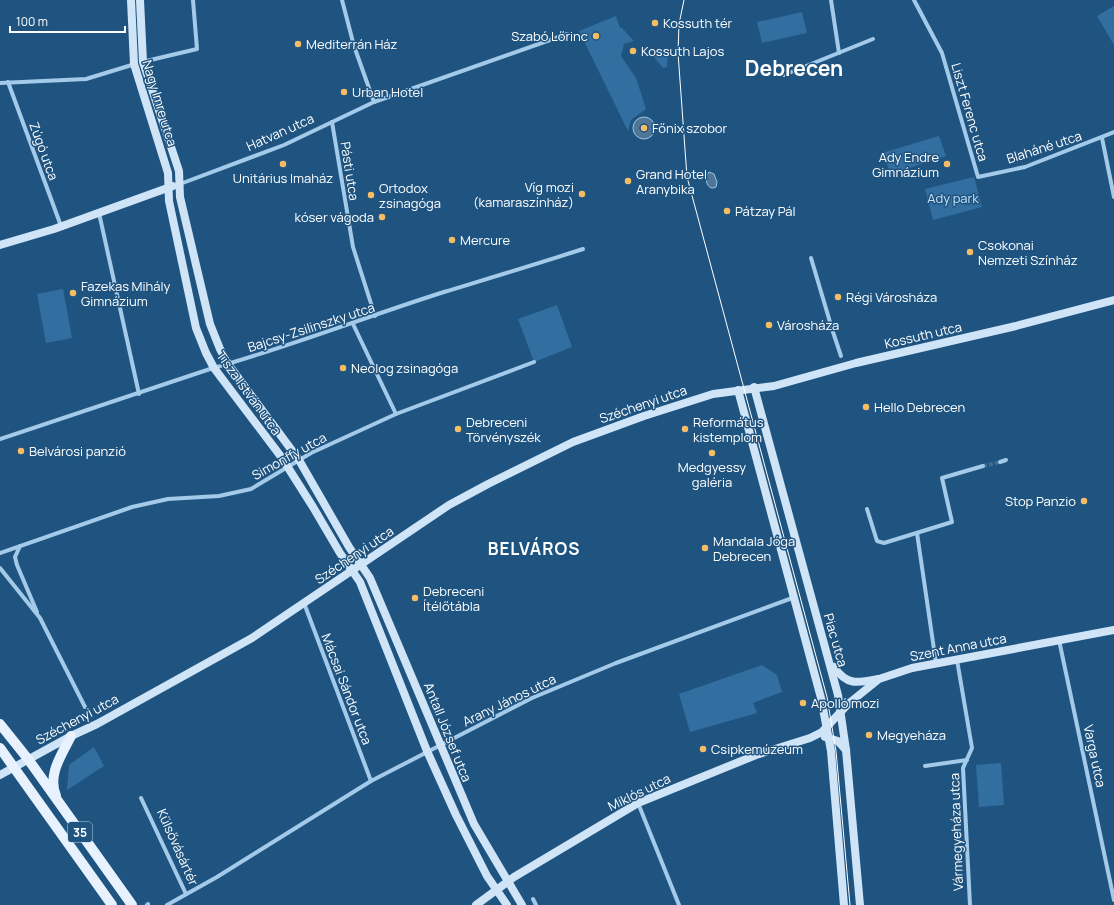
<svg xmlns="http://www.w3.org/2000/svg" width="1114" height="905" viewBox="0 0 1114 905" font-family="Manrope,sans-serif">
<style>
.green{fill:#326ea0}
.water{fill:#507697;stroke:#98c7ea}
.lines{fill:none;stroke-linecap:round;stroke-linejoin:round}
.street-tunnel{stroke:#416e94;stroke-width:4;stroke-dasharray:4 2;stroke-linecap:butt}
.street{stroke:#a4cae9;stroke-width:4}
.secondary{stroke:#cfe4f7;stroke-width:8}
.primary{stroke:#e7f2fe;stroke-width:10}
.tram{stroke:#fff;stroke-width:1}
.poi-dot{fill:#f7bd64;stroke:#1f5481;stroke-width:1.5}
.labels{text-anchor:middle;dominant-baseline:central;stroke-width:3;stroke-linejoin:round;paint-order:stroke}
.shield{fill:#1f5481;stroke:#bcccd9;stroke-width:1}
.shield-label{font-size:12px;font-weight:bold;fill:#fff}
.poi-label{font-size:13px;fill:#fff;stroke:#1f5481;text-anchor:start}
.street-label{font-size:13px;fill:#fff;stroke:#1f5481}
.park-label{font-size:13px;fill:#c8e2f7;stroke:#1f5481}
.district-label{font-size:17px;font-weight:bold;letter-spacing:1px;fill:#fff;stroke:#1f5481}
.town-label{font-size:21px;font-weight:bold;fill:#fff;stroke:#1f5481}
</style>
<rect width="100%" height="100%" fill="#1f5481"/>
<g class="green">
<polygon points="1114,6 1114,45 1097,16"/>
<polygon points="802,12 807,33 762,43 757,22"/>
<polygon points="616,16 620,28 622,28 634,41 624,44 621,56 636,78 646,109 631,120 628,131 579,31"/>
<polygon points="668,52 667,67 663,68 653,56"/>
<polygon points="939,136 946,156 891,174 882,153"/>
<polygon points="974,177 982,207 933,220 925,189"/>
<polygon points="63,289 72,338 46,343 37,294"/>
<polygon points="557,305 572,347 534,362 518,319"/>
<polygon points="762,665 777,675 782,692 753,703 757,713 690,732 679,694"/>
<polygon points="94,747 104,766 67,790 69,765"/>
<polygon points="1001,763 1004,805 979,807 976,765"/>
</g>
<g class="water">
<circle cx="644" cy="128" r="11"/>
<path d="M709 172 714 174 717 182 716 187 713 188C707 188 706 181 706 176Z"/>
</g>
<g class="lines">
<polyline class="street-tunnel" points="983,466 1000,462"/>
<g class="street">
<polyline points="342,0 354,46 374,102"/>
<polyline points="831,0 839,53"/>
<polyline points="914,0 942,53 978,177 1025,167 1114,132"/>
<polyline points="142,62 197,49 193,0"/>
<polyline points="784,75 873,39"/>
<polyline points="8,82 61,226"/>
<polyline points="0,83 86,79 135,64"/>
<polyline points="332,122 353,247 375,316"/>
<polyline points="1102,138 1114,197"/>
<polyline points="180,184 284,145 374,102 567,34"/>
<polyline points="99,213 139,394"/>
<polyline points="811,258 830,322"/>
<polyline points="353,324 396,414"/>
<polyline points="831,326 841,356"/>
<path d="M0 439 210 369C289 347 365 317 444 292 490 278 537 264 583 249"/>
<polyline points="1000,462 1006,460"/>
<polyline points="867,509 877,541 884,543 952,522 942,478 983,466"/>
<polyline points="917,533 936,663"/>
<polyline points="20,546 15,557 17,565 37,612"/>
<polyline points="0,553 132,507 168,499 219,496 251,489 311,453 396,414 534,362"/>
<polyline points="0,568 40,618 85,707"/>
<polyline points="304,603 371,781"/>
<polyline points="1059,640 1114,900"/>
<polyline points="957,660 972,748 963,768 970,905"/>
<polyline points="925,766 967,760"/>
<polyline points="141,798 186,894"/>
<polyline points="638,803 679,905"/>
<polyline points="533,899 536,905"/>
<polyline points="147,905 148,904"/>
<polyline points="167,905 217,877 371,781 532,698 616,663 795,597"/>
</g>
<g class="secondary">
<polyline points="131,0 134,64 168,173 169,201 196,328 206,353 214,368 282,458 313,507 340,553 360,582 427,751 456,815 487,876 507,905"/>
<polyline points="140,0 143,62 179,171 180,197 210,324 220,349 228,364 299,460 349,547 370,578 474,824 522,905"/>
<polyline points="0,245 54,229 173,186"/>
<polyline points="754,387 838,695 846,750 860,905"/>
<polyline points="738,390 821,698 831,751 844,905"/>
<path d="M834 667C847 686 858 683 878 679"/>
<polyline points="825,737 838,741 846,750"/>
<polyline points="0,775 71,736 97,724 252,638 449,505 488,484 573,442 644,416 713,394 774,386 856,363 1016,326 1114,300"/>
<polyline points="476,905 514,877 638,803 756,755 810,738 822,732 848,704 879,679 912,668 1114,630"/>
</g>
<g class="primary">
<polyline points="0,724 28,759 132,905"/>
<polyline points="0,748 112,905"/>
<path d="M56 796C47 775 62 754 71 736"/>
</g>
<polyline class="tram" points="684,0 679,24 678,53 687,177 827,697 836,751 850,905"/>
</g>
<g class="poi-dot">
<circle cx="655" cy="23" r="4"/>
<circle cx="596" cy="36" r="4"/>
<circle cx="298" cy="44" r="4"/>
<circle cx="633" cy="51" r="4"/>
<circle cx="344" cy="92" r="4"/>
<circle cx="644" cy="128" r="4"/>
<circle cx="283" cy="164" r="4"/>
<circle cx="947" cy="164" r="4"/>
<circle cx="628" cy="181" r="4"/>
<circle cx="582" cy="194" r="4"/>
<circle cx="371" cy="195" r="4"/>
<circle cx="727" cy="211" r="4"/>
<circle cx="382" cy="217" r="4"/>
<circle cx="452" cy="240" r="4"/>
<circle cx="970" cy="252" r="4"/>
<circle cx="73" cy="293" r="4"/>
<circle cx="838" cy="297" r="4"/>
<circle cx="769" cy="325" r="4"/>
<circle cx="343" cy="368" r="4"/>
<circle cx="866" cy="407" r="4"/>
<circle cx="458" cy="429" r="4"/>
<circle cx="685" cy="429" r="4"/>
<circle cx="21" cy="451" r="4"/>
<circle cx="712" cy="453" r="4"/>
<circle cx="1084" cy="501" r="4"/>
<circle cx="705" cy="548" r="4"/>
<circle cx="415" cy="598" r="4"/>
<circle cx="803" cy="703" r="4"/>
<circle cx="869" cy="735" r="4"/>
<circle cx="703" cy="749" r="4"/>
</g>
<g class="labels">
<rect class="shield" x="68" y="822" width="24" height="20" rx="3"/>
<g class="shield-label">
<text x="80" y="832">35</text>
</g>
<g class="poi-label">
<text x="663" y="23">Kossuth tér</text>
<text x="588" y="36" text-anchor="end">Szabó Lőrinc</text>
<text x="306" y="44">Mediterrán Ház</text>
<text x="641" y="51">Kossuth Lajos</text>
<text x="352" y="92">Urban Hotel</text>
<text x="652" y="128">Főnix szobor</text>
<text x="939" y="157" text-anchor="end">Ady Endre<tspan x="939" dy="15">Gimnázium</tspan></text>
<text x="636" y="174">Grand Hotel<tspan x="636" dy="15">Aranybika</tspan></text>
<text x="283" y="178" text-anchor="middle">Unitárius Imaház</text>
<text x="574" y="187" text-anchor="end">Víg mozi<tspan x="574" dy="15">(kamaraszínház)</tspan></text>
<text x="379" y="188">Ortodox<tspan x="379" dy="15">zsinagóga</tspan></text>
<text x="735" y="211">Pátzay Pál</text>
<text x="374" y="217" text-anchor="end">kóser vágoda</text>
<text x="460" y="240">Mercure</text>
<text x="978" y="245">Csokonai<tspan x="978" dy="15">Nemzeti Színház</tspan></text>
<text x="81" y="286">Fazekas Mihály<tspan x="81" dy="15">Gimnázium</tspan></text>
<text x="846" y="297">Régi Városháza</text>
<text x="777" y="325">Városháza</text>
<text x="351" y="368">Neolog zsinagóga</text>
<text x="874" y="407">Hello Debrecen</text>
<text x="466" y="422">Debreceni<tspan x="466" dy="15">Törvényszék</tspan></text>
<text x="693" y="422">Református<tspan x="693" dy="15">kistemplom</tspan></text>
<text x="29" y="451">Belvárosi panzió</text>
<text x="712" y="467" text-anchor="middle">Medgyessy<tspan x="712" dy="15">galéria</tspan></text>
<text x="1076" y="501" text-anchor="end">Stop Panzio</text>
<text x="713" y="541">Mandala Jóga<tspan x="713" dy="15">Debrecen</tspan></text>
<text x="423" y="591">Debreceni<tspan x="423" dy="15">Ítélőtábla</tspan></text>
<text x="811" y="703">Apolló mozi</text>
<text x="877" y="735">Megyeháza</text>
<text x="711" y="749">Csipkemúzeum</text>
</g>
<g class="street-label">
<text transform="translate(160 103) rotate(73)">Nagy Imre utca</text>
<text transform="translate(970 112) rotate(74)">Liszt Ferenc utca</text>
<text transform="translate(280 132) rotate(-24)">Hatvan utca</text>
<text transform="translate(1044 147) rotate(-18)">Blaháné utca</text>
<text transform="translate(44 151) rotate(70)">Zúgó utca</text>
<text transform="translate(350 171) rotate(81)">Pásti utca</text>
<text transform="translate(311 327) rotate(-18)">Bajcsy-Zsilinszky utca</text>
<text transform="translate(923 335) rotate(-13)">Kossuth utca</text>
<text transform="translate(249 393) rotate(54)">Tisza István utca</text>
<text transform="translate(643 404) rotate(-19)">Széchenyi utca</text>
<text transform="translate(289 456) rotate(-29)">Simonffy utca</text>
<text transform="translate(354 555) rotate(-34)">Széchenyi utca</text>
<text transform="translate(836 640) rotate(74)">Piac utca</text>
<text transform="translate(958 647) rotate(-11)">Szent Anna utca</text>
<text transform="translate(347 689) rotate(69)">Mácsai Sándor utca</text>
<text transform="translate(509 700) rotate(-26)">Arany János utca</text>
<text transform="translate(77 719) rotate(-28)">Széchenyi utca</text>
<text transform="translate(448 732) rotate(68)">Antall József utca</text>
<text transform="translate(1095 756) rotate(78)">Varga utca</text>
<text transform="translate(639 792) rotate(-26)">Miklós utca</text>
<text transform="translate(956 832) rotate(-92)">Vármegyeháza utca</text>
<text transform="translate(178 847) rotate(66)">Külsővásártér</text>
</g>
<g class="park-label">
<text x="953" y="198">Ady park</text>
</g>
<g class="district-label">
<text x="534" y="548">BELVÁROS</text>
</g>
<g class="town-label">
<text x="794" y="68">Debrecen</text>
</g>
</g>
<path d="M10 26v6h115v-6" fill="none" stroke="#ffffff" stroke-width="2"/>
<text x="16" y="26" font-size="12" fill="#ffffff" stroke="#1f5481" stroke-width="3" paint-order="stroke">100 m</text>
</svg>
